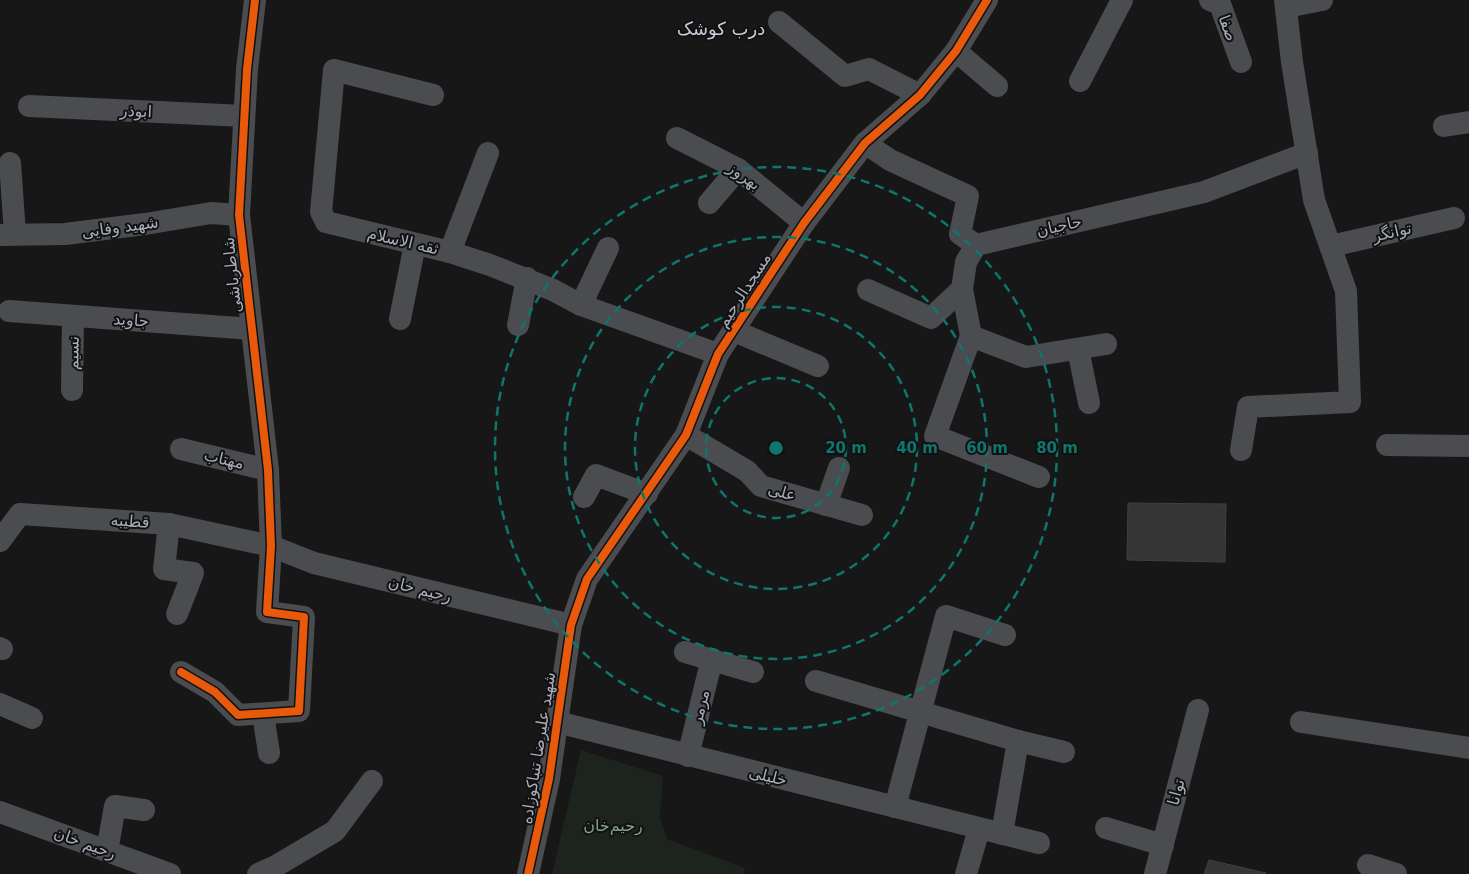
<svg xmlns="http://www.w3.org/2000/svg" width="1469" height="874" viewBox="0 0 1469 874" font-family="'DejaVu Sans','Noto Sans Arabic',sans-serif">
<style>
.green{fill:#1d241e}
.building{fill:#353536;stroke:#3f4043}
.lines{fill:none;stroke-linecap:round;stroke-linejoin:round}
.minor{stroke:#4b4c50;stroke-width:22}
.cycleway-casing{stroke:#111113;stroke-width:11}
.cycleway{stroke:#e8590c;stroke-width:8}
.ring{fill:none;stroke:#0f766e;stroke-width:2.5;stroke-dasharray:9 6}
.labels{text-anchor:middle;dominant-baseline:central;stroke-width:4;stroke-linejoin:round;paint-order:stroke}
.street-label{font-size:16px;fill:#a8adb8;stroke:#111113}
.park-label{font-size:16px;fill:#7fa381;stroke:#111113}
.neighbourhood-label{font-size:18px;fill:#c9ccd4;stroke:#111113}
.centre{fill:#0f766e;stroke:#111113;stroke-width:2.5}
.ring-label{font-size:15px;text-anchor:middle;font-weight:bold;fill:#0f766e;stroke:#111113;stroke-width:4;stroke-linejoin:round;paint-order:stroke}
</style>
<rect width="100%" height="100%" fill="#171717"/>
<polygon class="green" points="581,750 663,776 660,817 667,839 745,868 743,874 552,874"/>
<g class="building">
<polygon points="1128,503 1226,504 1225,562 1127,560"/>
<polygon points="1209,860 1266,873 1265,874 1204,874"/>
</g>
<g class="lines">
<g class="minor">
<polyline points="1210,0 1220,4 1241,62"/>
<polyline points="1286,7 1322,0"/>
<polyline points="779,22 845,76 869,69 920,95"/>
<polyline points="956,51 997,86"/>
<polyline points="1080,81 1122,0"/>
<polyline points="433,95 334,70 321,212 326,222 450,252 490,265 553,290 581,305 718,354"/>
<polyline points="29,106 244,116"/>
<polyline points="1444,126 1469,122"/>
<polyline points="677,138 738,169 804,223"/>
<polyline points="865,143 890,160 968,196 960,234 976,245 1204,192 1307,153"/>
<polyline points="10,163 15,234"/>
<polyline points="709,203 738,169"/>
<polyline points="0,235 65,234 145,224 211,213 239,215"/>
<polyline points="976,245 966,262 962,289 971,336 935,436 1039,477"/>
<polyline points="1331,246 1454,218"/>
<polyline points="450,252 488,153"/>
<polyline points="868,290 931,318 962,289"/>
<polyline points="581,305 608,248"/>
<polyline points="9,311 252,329"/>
<polyline points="400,319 415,244"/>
<polyline points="518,325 527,278"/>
<polyline points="734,331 818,366"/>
<polyline points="971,336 1026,357 1106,344"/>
<polyline points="1078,349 1089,403"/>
<polyline points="72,390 73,316"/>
<polyline points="686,435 747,471 761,486 862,515"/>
<polyline points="1387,445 1469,446"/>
<polyline points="181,449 268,470"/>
<polyline points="1241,450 1248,407 1350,402 1346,291 1314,200 1292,62 1285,0"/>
<polyline points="584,497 596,475 647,494"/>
<polyline points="826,505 839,468"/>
<polyline points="169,524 164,569 193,573 177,614"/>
<polyline points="0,541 20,514 169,524 271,546 314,563 571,625"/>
<polyline points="0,648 2,649"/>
<polyline points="685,652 753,672"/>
<polyline points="181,672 215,692 238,715 299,711 304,617 267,612 271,546 268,470 239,215 247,69 255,0"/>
<polyline points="816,681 1018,741 1064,752"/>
<polyline points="0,704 32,718"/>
<polyline points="263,714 269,753"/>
<polyline points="557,722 1039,843"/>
<polyline points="1301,722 1469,748"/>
<polyline points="688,756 712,659"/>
<polyline points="895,807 946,616 1005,635"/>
<polyline points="0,812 170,874"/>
<polyline points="1106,828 1163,845"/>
<polyline points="1002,834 1018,741"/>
<polyline points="107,851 115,806 144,810"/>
<polyline points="1368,865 1396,874"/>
<polyline points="258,874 276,866 335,831 372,781"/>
<polyline points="528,874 549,779 571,625 587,579 686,435 718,354 804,223 865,143 920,95 956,51 987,0"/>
<polyline points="966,874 979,829"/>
<polyline points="1155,874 1198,710"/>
</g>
<defs>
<g id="cycleway">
<polyline points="181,672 215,692 238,715 299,711 304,617 267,612 271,546 268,470 239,215 247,69 255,0"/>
<polyline points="528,874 549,779 571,625 587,579 686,435 718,354 804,223 865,143 920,95 956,51 987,0"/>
</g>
</defs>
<use href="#cycleway" class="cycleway-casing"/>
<use href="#cycleway" class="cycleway"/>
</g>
<g class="ring">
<circle cx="776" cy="448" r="70"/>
<circle cx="776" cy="448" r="141"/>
<circle cx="776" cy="448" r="211"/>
<circle cx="776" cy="448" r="281"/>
</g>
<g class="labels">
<g class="street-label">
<text transform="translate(1228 28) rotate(70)">صفا</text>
<text transform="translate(136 111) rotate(3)">ابوذر</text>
<text transform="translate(744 176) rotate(35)">بهروز</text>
<text transform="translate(1059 226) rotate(-13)">حاجیان</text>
<text transform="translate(120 227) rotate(-8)">شهید وفایی</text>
<text transform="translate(1392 232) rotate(-13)">توانگر</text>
<text transform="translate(403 241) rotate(13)">ثقه الاسلام</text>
<text transform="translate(232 275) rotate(-96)">شاطرباشی</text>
<text transform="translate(744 290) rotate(-57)">مسجدالرحیم</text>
<text transform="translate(131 320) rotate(4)">جاوید</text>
<text transform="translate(73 353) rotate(-89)">نسیم</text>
<text transform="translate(224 459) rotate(13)">مهتاب</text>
<text transform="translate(782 492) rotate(16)">علی</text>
<text transform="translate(130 521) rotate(4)">قطیبه</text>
<text transform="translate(420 589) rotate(14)">رحیم خان</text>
<text transform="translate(700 707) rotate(-76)">مرمر</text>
<text transform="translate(538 748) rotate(-81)">شهید علیرضا تنباکوزاده</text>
<text transform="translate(768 776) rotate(14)">خلیلی</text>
<text transform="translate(1176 792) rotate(-75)">توانا</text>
<text transform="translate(85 843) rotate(20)">رحیم خان</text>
</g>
<g class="park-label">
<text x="613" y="825">رحیم‌خان</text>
</g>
<g class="neighbourhood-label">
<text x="721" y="28">درب کوشک</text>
</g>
</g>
<circle cx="776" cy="448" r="8" class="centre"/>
<g class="ring-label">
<text x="846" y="453">20 m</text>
<text x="917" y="453">40 m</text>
<text x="987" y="453">60 m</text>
<text x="1057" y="453">80 m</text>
</g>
</svg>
